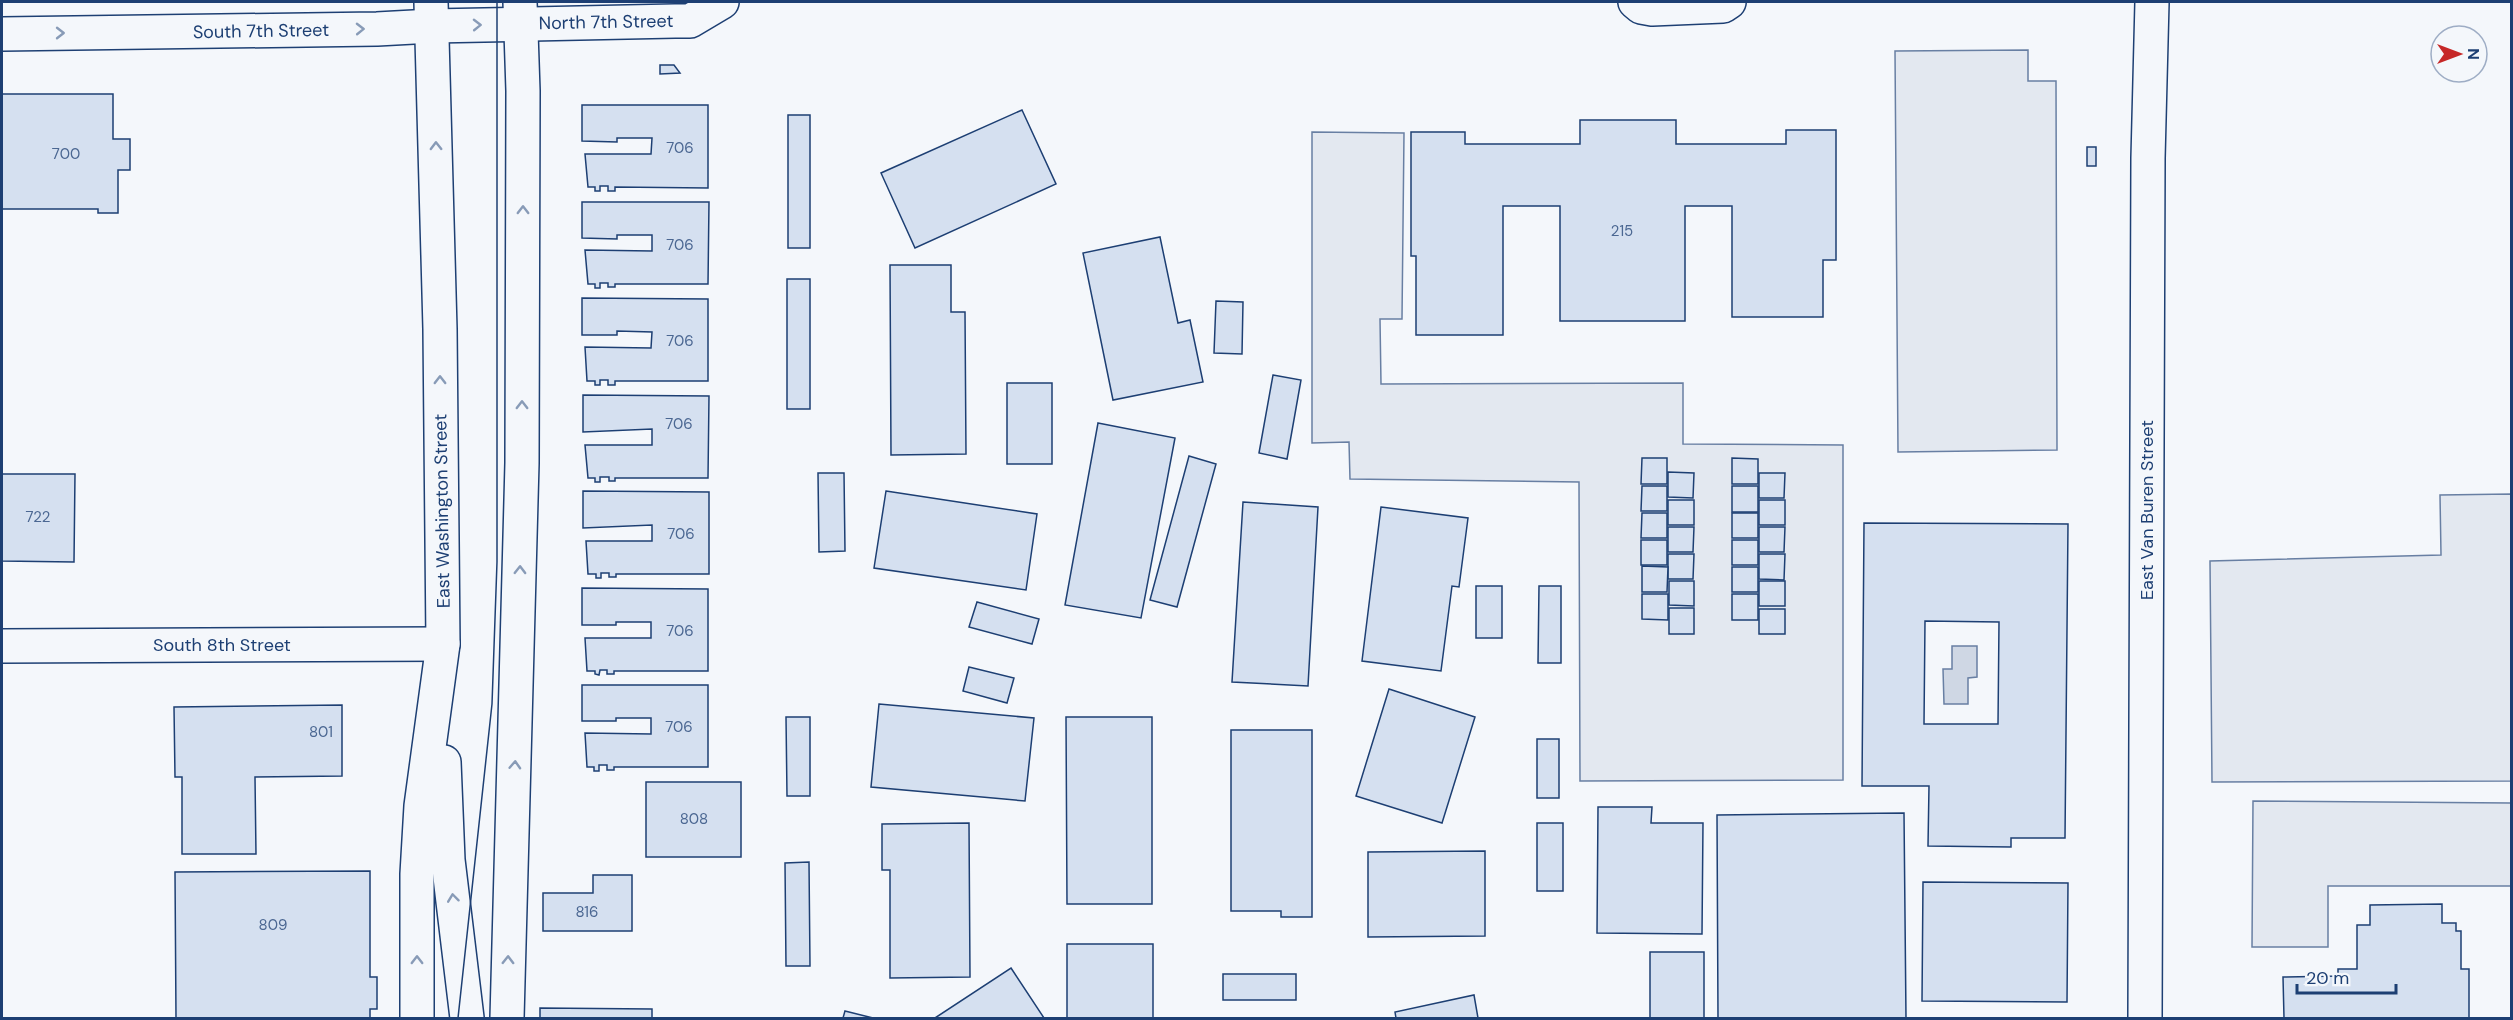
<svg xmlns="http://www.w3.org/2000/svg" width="2513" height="1020" viewBox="0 0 2513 1020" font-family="'DM Sans',sans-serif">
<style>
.parking{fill:#e3e8f0;stroke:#687fa3;stroke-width:1.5}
.water{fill:#cfd7e4;stroke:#687fa3;stroke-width:1.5}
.building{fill:#d5e0f0;stroke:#1d3f73;stroke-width:1.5;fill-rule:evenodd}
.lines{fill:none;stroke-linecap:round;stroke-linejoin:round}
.minor-casing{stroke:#1d3f73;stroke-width:36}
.major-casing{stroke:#1d3f73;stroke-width:36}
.minor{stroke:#f4f7fb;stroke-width:33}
.major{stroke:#f4f7fb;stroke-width:33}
.tram{stroke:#1d3f73;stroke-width:1.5}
.oneway{stroke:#889bb7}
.labels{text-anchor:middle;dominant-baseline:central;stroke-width:4.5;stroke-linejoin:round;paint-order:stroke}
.number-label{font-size:15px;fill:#4b6792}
.street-label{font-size:18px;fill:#1d3f73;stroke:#f4f7fb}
</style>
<rect width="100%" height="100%" fill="#f4f7fb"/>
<g class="parking">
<polygon points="2028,50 2028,81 2056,81 2057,450 1898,452 1895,51"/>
<polygon points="1312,132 1404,133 1402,319 1380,319 1381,384 1683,383 1683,444 1843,445 1843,780 1580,781 1579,482 1350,479 1349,442 1312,443"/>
<polygon points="2511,494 2511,781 2212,782 2210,561 2441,555 2440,495"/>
<polygon points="2253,801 2511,803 2511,886 2328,886 2328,947 2252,947"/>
</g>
<polygon class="water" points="1952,646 1977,646 1977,677 1968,678 1968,704 1944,704 1943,669 1952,669"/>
<g class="building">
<polygon points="660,65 674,65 680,73 660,74"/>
<polygon points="2,94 113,94 113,139 130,139 130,170 118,170 118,213 98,213 98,209 2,209"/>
<polygon points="582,105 708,105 708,188 615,187 615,191 608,191 608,186 600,186 600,191 595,191 595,187 588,187 585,154 651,154 652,138 617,138 617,142 582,141"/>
<polygon points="1022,110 1056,184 915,248 881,173"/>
<rect x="788" y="115" width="22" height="133"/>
<polygon points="1580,120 1676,120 1676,144 1786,144 1786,130 1836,130 1836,260 1823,260 1823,317 1732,317 1732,206 1685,206 1685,321 1560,321 1560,206 1503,206 1503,335 1416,335 1416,256 1411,256 1411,132 1465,132 1465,144 1580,144"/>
<rect x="2087" y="147" width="9" height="19"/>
<polygon points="582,202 709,202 708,284 615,284 615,287 608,287 608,283 600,283 600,288 595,288 595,284 588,284 585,250 652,251 652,235 617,235 617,239 582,238"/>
<polygon points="1160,237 1178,323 1190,320 1203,382 1113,400 1083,253"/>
<polygon points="890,265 951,265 951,312 965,312 966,454 891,455"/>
<rect x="787" y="279" width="23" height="130"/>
<polygon points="582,298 708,299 708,381 615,381 615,385 608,385 608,380 600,380 600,385 595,385 595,381 587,381 585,347 651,348 652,332 617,331 617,335 582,335"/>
<polygon points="1216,301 1243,302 1242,354 1214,353"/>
<polygon points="1273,375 1301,380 1287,459 1259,453"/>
<rect x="1007" y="383" width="45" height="81"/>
<polygon points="583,395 709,396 708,478 615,478 615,481 609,481 609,477 600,477 600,482 595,482 595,478 588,478 585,445 652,445 652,429 583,432"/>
<polygon points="1098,423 1175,438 1141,618 1065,605"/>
<polygon points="1189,456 1216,464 1177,607 1150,600"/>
<polygon points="1642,458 1667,458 1667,484 1641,484"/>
<polygon points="1732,458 1758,459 1758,484 1732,484"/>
<polygon points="1668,472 1694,473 1693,498 1668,497"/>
<polygon points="818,473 844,473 845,551 819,552"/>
<polygon points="1759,473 1785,473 1784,498 1759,498"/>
<polygon points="2,474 75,474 74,562 2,561"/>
<polygon points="1642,486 1667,486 1667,511 1641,511"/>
<rect x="1732" y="486" width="26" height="26"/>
<polygon points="583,491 709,492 709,574 616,574 616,577 609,577 609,573 601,573 601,578 596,578 596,574 588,574 586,541 652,541 652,525 583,528"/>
<polygon points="886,491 1037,514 1026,590 874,568"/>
<rect x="1668" y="500" width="26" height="25"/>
<rect x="1759" y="500" width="26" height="25"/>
<polygon points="1243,502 1318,507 1308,686 1232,682"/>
<polygon points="1381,507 1468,518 1459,587 1452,586 1441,671 1362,661"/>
<polygon points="1642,513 1667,513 1667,538 1641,538"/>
<rect x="1732" y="513" width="26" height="25"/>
<path d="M1864 523 2068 524 2065 838H2011V847L1928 846 1929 786H1862ZM1925 621 1999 622 1998 724H1924Z"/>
<polygon points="1668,527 1694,527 1693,552 1668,552"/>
<polygon points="1759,527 1785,527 1784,552 1759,552"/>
<rect x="1641" y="540" width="26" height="25"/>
<rect x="1732" y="540" width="26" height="25"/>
<polygon points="1668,554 1694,554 1693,579 1668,579"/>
<polygon points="1759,554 1785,554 1784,580 1759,579"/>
<polygon points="1642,566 1668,567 1667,592 1642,592"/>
<rect x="1732" y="567" width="26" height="25"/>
<polygon points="1669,581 1694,581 1694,606 1669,605"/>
<rect x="1759" y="581" width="26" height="25"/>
<rect x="1476" y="586" width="26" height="52"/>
<polygon points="1539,586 1561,586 1561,663 1538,663"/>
<polygon points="582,588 708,589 708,671 614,671 614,674 607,674 607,670 600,670 599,675 595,674 595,671 587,671 585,638 651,638 651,622 616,622 616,625 582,625"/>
<polygon points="1642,594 1668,594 1668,620 1642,619"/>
<rect x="1732" y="594" width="26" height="26"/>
<polygon points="977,602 1039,619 1032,644 969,627"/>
<rect x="1669" y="608" width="25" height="26"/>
<rect x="1759" y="609" width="26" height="25"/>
<polygon points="969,667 1014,678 1007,703 963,691"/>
<polygon points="582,685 708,685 708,767 614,767 614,770 607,770 607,765 599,765 599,771 594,771 594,767 587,767 585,733 651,734 651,718 616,718 616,721 582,721"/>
<polygon points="1389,689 1475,717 1442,823 1356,796"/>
<polygon points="879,704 1034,718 1025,801 871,787"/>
<polygon points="342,705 342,776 255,777 256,854 182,854 182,777 175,777 174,707"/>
<polygon points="786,717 810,717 810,796 787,796"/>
<polygon points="1066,717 1152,717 1152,904 1067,904"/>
<polygon points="1231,730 1312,730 1312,917 1281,917 1281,911 1231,911"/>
<rect x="1537" y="739" width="22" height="59"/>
<rect x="646" y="782" width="95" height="75"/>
<polygon points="1598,807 1652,807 1651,823 1703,823 1702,934 1597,933"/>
<polygon points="1904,813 1906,1018 1718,1018 1717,815"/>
<polygon points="969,823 970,977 890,978 890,870 882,870 882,824"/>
<rect x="1537" y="823" width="26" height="68"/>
<polygon points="1485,851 1485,936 1368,937 1368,852"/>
<polygon points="809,862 810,966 786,966 785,863"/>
<polygon points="370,871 370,977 377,977 377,1009 370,1009 370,1018 176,1018 175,872"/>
<polygon points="593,875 632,875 632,931 543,931 543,893 593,893"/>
<polygon points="1923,882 2068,883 2067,1002 1922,1001"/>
<polygon points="2442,904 2442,923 2456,923 2456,931 2461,931 2461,969 2469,969 2469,1018 2284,1018 2283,977 2338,976 2338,969 2357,969 2357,925 2370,925 2370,905"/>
<rect x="1067" y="944" width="86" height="74"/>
<rect x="1650" y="952" width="54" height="66"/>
<polygon points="1011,968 1044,1018 933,1018 935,1018"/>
<rect x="1223" y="974" width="73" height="26"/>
<polygon points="1474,995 1478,1018 1396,1018 1395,1012"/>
<polygon points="540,1008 652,1009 652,1018 540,1018"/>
<polygon points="845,1011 873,1018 843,1018"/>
</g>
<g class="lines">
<defs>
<polyline id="minor" points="2,646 443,644"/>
<g id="major">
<polyline points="1635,2 1641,7 1652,9 1723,6 1729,2"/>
<polyline points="2,34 377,29 432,26 675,21 690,21 722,2"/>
<polyline points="444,762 448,860 467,1018"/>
<polyline points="417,1018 417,874 421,806 443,644 440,329 431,2"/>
<polyline points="507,1018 522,463 523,91 520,2"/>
<polyline points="2145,1018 2148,158 2152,2"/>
</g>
</defs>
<use href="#minor" class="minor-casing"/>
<use href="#major" class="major-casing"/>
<use href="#minor" class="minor"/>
<use href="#major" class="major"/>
<polyline class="tram" points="458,1018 492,704 497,562 497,2"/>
</g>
<defs><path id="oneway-chevron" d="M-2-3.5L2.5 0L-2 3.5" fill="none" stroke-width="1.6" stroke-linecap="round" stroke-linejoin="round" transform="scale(1.5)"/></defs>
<g class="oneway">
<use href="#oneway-chevron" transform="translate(477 25) rotate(-1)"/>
<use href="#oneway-chevron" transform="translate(360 29) rotate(-1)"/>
<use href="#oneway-chevron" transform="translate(60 33)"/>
<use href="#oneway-chevron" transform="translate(436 146) rotate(-91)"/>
<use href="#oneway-chevron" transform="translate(523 210) rotate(-90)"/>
<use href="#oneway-chevron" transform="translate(440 380) rotate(-90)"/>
<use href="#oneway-chevron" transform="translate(522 405) rotate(-90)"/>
<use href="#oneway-chevron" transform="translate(520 570) rotate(-89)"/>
<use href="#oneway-chevron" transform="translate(515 765) rotate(-87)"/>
<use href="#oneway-chevron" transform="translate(453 898) rotate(-97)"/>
<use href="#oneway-chevron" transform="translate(417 960) rotate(-90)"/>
<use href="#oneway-chevron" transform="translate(508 960) rotate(-89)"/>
</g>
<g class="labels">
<g class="number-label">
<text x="680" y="148">706</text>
<text x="66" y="154">700</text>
<text x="1622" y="231">215</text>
<text x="680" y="245">706</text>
<text x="680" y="341">706</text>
<text x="679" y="424">706</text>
<text x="38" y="517">722</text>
<text x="681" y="534">706</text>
<text x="680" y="631">706</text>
<text x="679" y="727">706</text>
<text x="321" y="732">801</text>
<text x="694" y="819">808</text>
<text x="587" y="912">816</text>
<text x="273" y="925">809</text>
</g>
<g class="street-label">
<text transform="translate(606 22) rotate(-1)">North 7th Street</text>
<text transform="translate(261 31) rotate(-1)">South 7th Street</text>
<text transform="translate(2147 510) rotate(-90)">East Van Buren Street</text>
<text transform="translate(442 511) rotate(-91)">East Washington Street</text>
<text x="222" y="645">South 8th Street</text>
</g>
</g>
<rect width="2513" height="1020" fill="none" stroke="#1d3f73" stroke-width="6"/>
<g transform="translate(2459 54) rotate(90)"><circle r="28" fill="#f4f7fb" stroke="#9eadc5" stroke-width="1.5"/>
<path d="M0-4.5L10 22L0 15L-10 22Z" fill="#c62828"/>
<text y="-9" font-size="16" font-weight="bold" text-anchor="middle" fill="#1d3f73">N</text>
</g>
<path d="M2297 984v9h99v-9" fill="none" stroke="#1d3f73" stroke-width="3"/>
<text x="2306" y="984" font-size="18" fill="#1d3f73" stroke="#f4f7fb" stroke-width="4.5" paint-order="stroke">20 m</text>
</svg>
